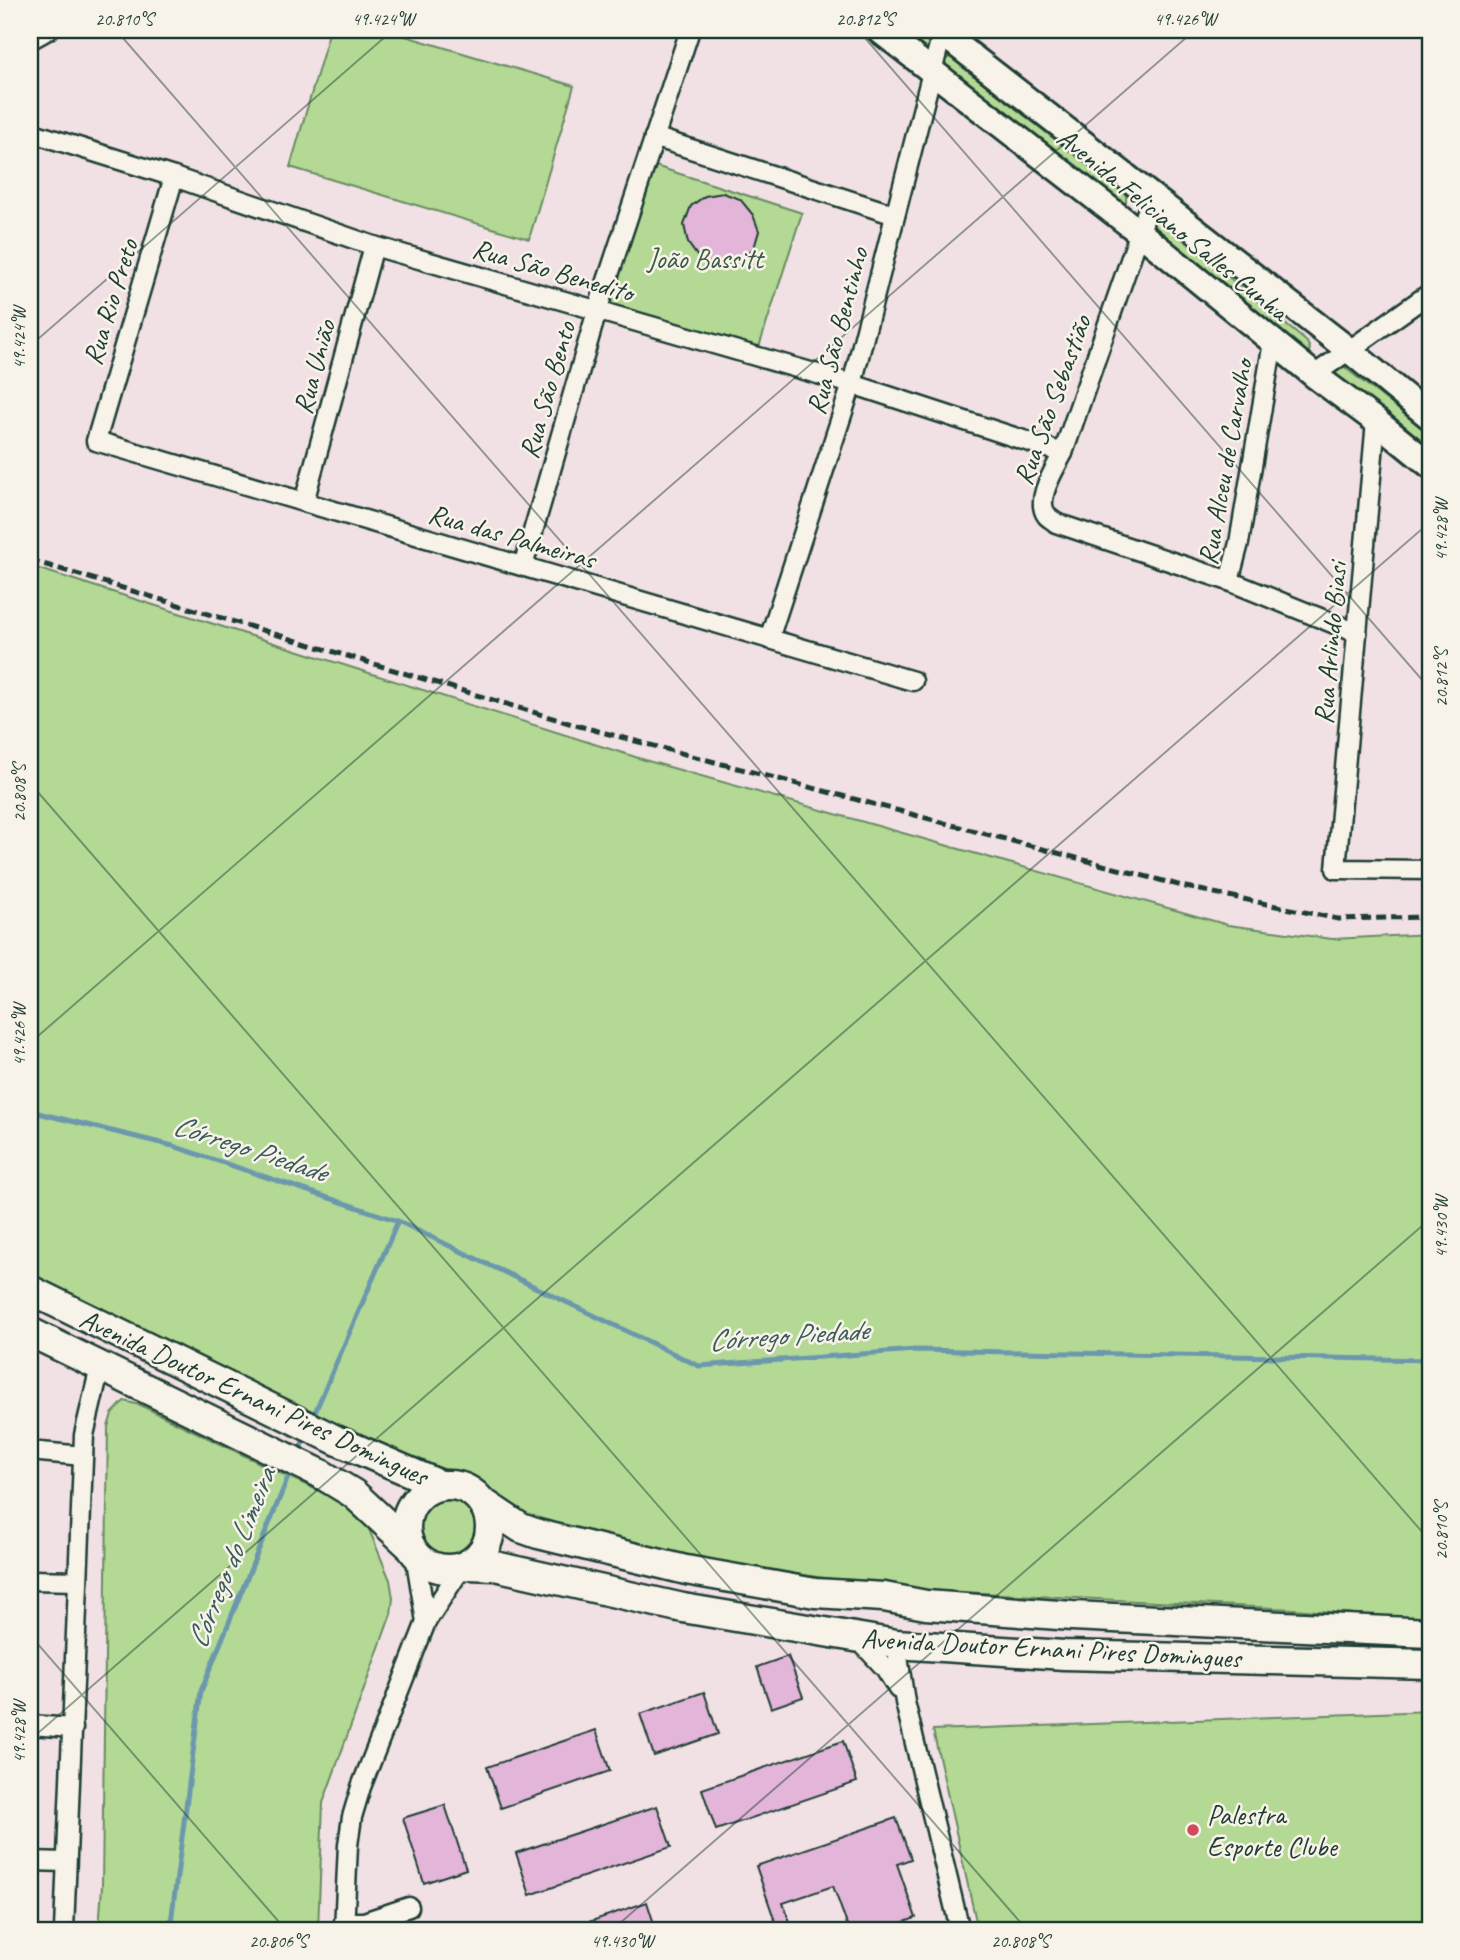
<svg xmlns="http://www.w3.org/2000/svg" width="1460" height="1960" viewBox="0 0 1460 1960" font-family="Caveat,sans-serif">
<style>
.green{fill:#b3d994;stroke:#698b64;stroke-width:2}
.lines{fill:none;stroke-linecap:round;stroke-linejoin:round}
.stream{stroke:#6c98ad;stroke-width:5}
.building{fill:#e2b5d9;stroke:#1f3d34;stroke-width:2}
.street-casing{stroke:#1f3d34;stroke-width:23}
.secondary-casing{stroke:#1f3d34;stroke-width:30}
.primary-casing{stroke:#1f3d34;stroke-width:33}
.street{stroke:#f7f3e8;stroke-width:18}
.secondary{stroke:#f7f3e8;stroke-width:24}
.primary{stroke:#f7f3e8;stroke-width:28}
.rail{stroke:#1f3d34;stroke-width:5;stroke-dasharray:10 5;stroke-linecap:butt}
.ticks{fill:none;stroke:#1f3d34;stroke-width:2;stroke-opacity:0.45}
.poi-dot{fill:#d1495b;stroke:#f7f3e8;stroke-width:2.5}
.labels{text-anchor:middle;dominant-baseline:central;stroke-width:5;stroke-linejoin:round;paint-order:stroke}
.street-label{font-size:28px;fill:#1f3d34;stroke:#f7f3e8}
.park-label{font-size:28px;fill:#3d5c47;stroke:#f7f3e8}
.poi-label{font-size:28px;fill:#1f3d34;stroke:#f7f3e8;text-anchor:start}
.water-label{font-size:30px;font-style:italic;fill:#395b5c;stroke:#f7f3e8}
.neatline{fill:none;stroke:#1f3d34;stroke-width:2.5}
.ticks-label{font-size:18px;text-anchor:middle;fill:#1f3d34}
</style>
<rect width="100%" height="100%" fill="#f1e0e4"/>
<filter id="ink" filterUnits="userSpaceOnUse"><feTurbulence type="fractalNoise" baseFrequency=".0143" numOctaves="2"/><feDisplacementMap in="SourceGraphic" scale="14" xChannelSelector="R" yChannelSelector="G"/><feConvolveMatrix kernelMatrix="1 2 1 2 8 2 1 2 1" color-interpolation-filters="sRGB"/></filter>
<g filter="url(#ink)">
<g class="green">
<polygon points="330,30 385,30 574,86 529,239 290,167"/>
<polygon points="897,30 914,30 928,42 930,46 927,50 922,49"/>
<polygon points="950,57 1126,195 1126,202 1123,207 940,72 944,60"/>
<polygon points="652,165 802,213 759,347 605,306"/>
<polygon points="1160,220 1307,342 1310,349 1308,354 1148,231 1150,223"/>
<polygon points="1339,363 1430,434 1430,451 1332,373"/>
<polygon points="30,566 648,761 1228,925 1332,939 1430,934 1430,1620 1293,1609 903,1589 697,1560 529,1517 456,1473 363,1442 30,1276"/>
<polygon points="124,1401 140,1405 276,1471 343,1502 366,1522 390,1580 393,1598 391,1614 323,1803 318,1930 99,1930 102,1886 108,1427 112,1414"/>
<circle cx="448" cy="1527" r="38"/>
<polygon points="1430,1711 1430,1930 978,1930 933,1730"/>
</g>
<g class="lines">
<g class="stream">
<polyline points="30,1111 173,1146 398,1221 699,1366 915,1350 1430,1360"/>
<polyline points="312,1419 398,1221"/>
<polyline points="298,1454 306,1434"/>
<polyline points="170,1930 201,1691 291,1470"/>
</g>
</g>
<g class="building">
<polygon points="723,193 740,199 753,215 759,231 754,248 739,262 719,267 700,260 688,243 684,225 691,206 705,196"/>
<polygon points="788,1656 803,1697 771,1708 757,1667"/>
<polygon points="704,1692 718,1734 654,1756 640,1714"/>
<polygon points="596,1730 610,1771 501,1808 487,1767"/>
<polygon points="843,1741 857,1782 716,1830 702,1789"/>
<polygon points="445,1805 466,1869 424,1883 403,1818"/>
<polygon points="657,1806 671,1847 530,1895 516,1853"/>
<polygon points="896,1818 911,1859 897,1864 916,1918 881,1930 849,1930 833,1886 783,1903 793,1930 778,1930 756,1866"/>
<polygon points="647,1902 656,1930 572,1930 571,1928"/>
</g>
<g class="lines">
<defs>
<g id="street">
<polyline points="30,40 48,30"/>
<polyline points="30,132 174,177 374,246 852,384 1063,453"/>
<polyline points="654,137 895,215"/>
<polyline points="174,177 96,441 913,681"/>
<path d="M1152 197 1063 453C1055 469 1034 500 1047 516 1050 519 1053 520 1056 523L1229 581"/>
<polyline points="1273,342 1239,543 1229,581 1357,633"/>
<polyline points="1314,375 1430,293"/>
<polyline points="1376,421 1336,869 1430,870"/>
<polyline points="304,502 374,246"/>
<polyline points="523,566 597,311 690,30"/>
<polyline points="769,639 852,384 942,33"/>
<polyline points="30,1451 83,1456"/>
<polyline points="415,1554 426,1622"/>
<polyline points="30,1580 78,1581"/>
<polyline points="857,1638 885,1668 898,1689"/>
<polyline points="896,1644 905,1702 960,1930"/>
<polyline points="30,1725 73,1728"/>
<polyline points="30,1861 66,1862"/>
<polyline points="344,1922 364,1922 409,1907"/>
<polyline points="64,1930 84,1435 100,1367"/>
<polyline points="344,1930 348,1845 352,1817 361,1787 426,1622 462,1567"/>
</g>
<g id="secondary">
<polyline points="879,30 1139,232 1314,375 1376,421 1430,465"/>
<polyline points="938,30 1350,351 1430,417"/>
</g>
<g id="primary">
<polyline points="30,1290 336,1440 440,1485"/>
<polyline points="30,1332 321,1474 354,1494 411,1547"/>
<circle cx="448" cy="1527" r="42"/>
<polyline points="482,1502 521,1528 538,1534 686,1570 815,1593 884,1597 926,1605 1072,1616 1430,1633"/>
<polyline points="468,1565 495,1566 683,1608 896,1644 1064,1655 1430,1664"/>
</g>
</defs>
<use href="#street" class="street-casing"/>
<use href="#secondary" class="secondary-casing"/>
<use href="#primary" class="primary-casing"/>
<use href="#street" class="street"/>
<use href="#secondary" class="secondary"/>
<use href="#primary" class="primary"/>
<polyline class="rail" points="30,560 579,726 1186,887 1338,919 1430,917"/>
</g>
</g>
<path class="ticks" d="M116 30 1430 1541M858 30 1430 689M30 346 393 30M30 783 1027 1930M30 1043 1195 30M30 1635 286 1930M30 1740 1430 522M612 1930 1430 1219M1414 1930 1430 1916"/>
<circle class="poi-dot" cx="1193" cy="1830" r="7"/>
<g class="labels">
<g class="street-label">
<text transform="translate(1173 224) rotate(39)">Avenida Feliciano Salles Cunha</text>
<text transform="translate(553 270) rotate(16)">Rua São Benedito</text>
<text transform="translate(110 302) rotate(-73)">Rua Rio Preto</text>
<text transform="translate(837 331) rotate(-75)">Rua São Bentinho</text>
<text transform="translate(314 367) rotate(-75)">Rua União</text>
<text transform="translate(547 390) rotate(-74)">Rua São Bento</text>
<text transform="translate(1052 400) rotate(-70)">Rua São Sebastião</text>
<text transform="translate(1225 462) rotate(-80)">Rua Alceu de Carvalho</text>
<text transform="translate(512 536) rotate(16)">Rua das Palmeiras</text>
<text transform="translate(1330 643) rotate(-85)">Rua Arlindo Biasi</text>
<text transform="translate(254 1397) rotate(25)">Avenida Doutor Ernani Pires Domingues</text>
<text transform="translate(1051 1648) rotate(3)">Avenida Doutor Ernani Pires Domingues</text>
</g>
<g class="park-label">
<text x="705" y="258">João Bassitt</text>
</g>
<g class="poi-label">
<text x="1207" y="1814">Palestra<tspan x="1207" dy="32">Esporte Clube</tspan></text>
</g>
<g class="water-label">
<text transform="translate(250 1148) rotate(18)">Córrego Piedade</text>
<text transform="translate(788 1335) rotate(-4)">Córrego Piedade</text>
<text transform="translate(231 1558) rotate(-68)">Córrego do Limeira</text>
</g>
</g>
<rect width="1460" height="1960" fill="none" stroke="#f7f3e8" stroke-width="77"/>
<rect x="38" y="38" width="1384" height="1884" class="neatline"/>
<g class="ticks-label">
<text x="124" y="25">20.810°S</text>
<text x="383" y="25">49.424°W</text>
<text x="865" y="25">20.812°S</text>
<text x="1185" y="25">49.426°W</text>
<text transform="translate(19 338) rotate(-90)" y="6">49.424°W</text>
<text transform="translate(1441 530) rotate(-90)" y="6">49.428°W</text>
<text transform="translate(1441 678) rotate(-90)" y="6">20.812°S</text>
<text transform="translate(19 793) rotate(-90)" y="6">20.808°S</text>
<text transform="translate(19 1035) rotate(-90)" y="6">49.426°W</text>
<text transform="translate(1441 1227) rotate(-90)" y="6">49.430°W</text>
<text transform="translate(1441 1531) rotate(-90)" y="6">20.810°S</text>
<text transform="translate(19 1732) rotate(-90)" y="6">49.428°W</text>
<text x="278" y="1947">20.806°S</text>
<text x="622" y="1947">49.430°W</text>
<text x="1020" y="1947">20.808°S</text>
</g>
</svg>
